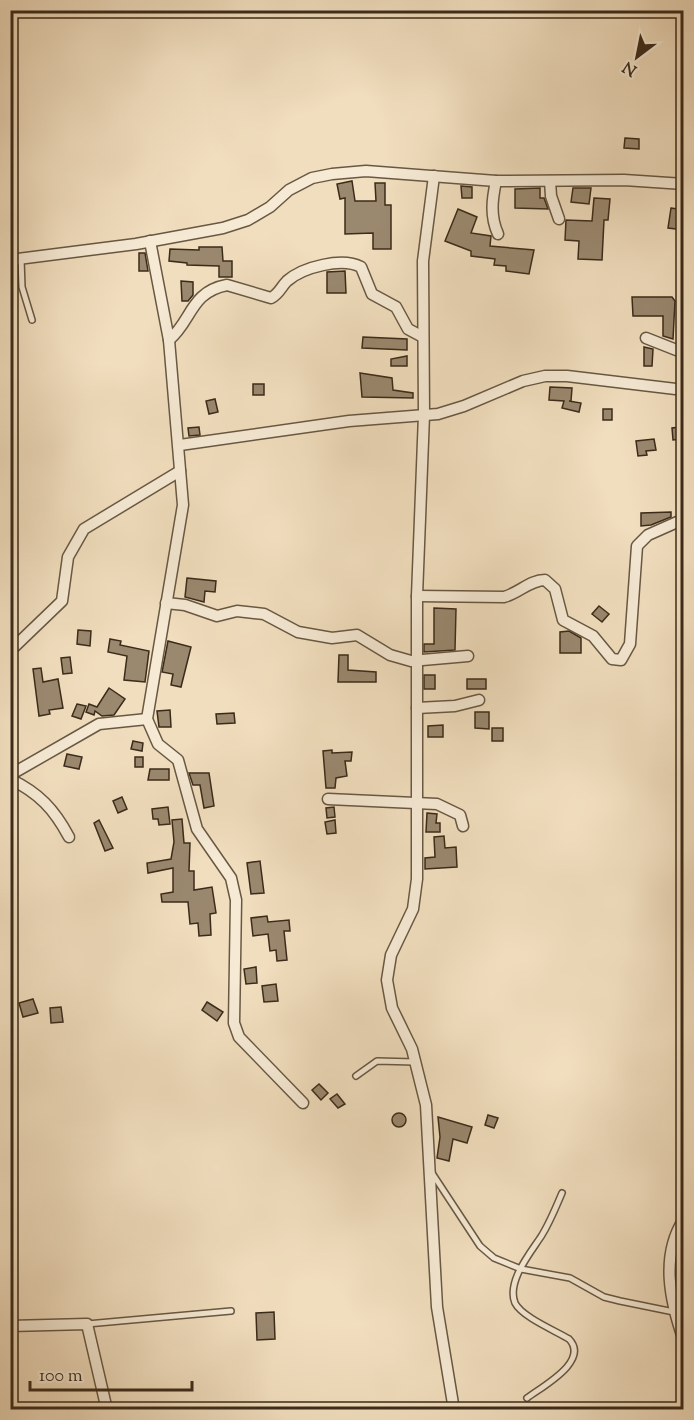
<svg xmlns="http://www.w3.org/2000/svg" width="694" height="1420" viewBox="0 0 694 1420" font-family="'Sorts Mill Goudy',serif">
<style>
.building{fill:#9a886f;stroke:#3b2b1a;stroke-width:1.5}
.lines{fill:none;stroke-linecap:round;stroke-linejoin:round}
.service-casing{stroke:#685843;stroke-width:8}
.minor-casing{stroke:#685843;stroke-width:13}
.service{stroke:#f6ead5;stroke-width:5}
.minor{stroke:#f6ead5;stroke-width:10}
</style>
<rect width="100%" height="100%" fill="#f1debe"/>
<filter id="stains"><feTurbulence type="fractalNoise" baseFrequency=".00333" numOctaves="4"/><feColorMatrix values="0 0 0 0 .2 0 0 0 0 .09 0 0 0 0 .02 0 0 0 .5 -.17"/></filter>
<radialGradient id="worn" r=".72"><stop offset=".6" stop-color="#630" stop-opacity="0"/><stop offset="1" stop-color="#630" stop-opacity=".3"/></radialGradient>
<g class="building">
<polygon points="625,138 639,139 639,149 624,148"/>
<polygon points="352,181 355,201 376,201 375,183 385,183 385,205 391,205 391,249 373,249 373,233 345,234 345,198 340,199 337,184"/>
<polygon points="461,186 472,187 472,198 462,198"/>
<polygon points="540,188 540,198 544,198 548,209 515,208 515,189"/>
<polygon points="573,188 591,188 589,204 571,202"/>
<polygon points="594,198 610,199 608,220 604,220 602,260 578,259 579,241 565,240 566,220 592,221"/>
<polygon points="671,208 684,210 684,230 668,228"/>
<polygon points="458,209 477,217 471,233 491,236 490,246 534,250 529,274 506,271 506,266 494,265 495,259 471,256 471,251 445,241"/>
<polygon points="199,247 222,247 223,261 232,261 232,277 219,277 219,266 187,265 187,263 169,261 170,249 199,250"/>
<polygon points="139,253 145,253 148,271 139,271"/>
<polygon points="345,271 346,293 327,293 327,272"/>
<polygon points="181,281 193,282 193,295 188,301 182,301"/>
<polygon points="632,297 672,297 675,301 673,339 663,336 663,316 633,316"/>
<polygon points="363,337 407,339 407,350 362,348"/>
<polygon points="644,347 653,349 652,366 644,366"/>
<polygon points="407,356 407,366 391,366 391,359"/>
<polygon points="360,373 392,378 393,390 413,393 413,398 362,397"/>
<rect x="253" y="384" width="11" height="11"/>
<polygon points="550,387 572,388 571,401 569,401 581,403 579,412 562,408 564,401 549,400"/>
<polygon points="215,399 218,412 209,414 206,401"/>
<rect x="603" y="409" width="9" height="11"/>
<polygon points="199,427 200,435 189,436 188,428"/>
<polygon points="680,427 682,439 673,440 672,428"/>
<polygon points="654,439 656,450 646,451 647,455 638,456 636,441"/>
<polygon points="671,512 671,517 651,525 641,526 641,513"/>
<polygon points="187,578 216,581 215,592 205,591 204,602 185,597"/>
<polygon points="599,606 609,614 602,622 592,614"/>
<polygon points="434,608 456,609 455,650 424,652 424,644 434,644"/>
<polygon points="78,630 91,631 90,646 77,644"/>
<polygon points="569,631 581,638 581,653 560,653 560,632"/>
<polygon points="110,639 121,641 120,645 149,651 145,682 124,680 127,656 108,652"/>
<polygon points="168,641 191,647 181,687 171,685 173,674 162,672"/>
<polygon points="339,655 348,655 348,670 376,672 376,682 338,682"/>
<polygon points="70,657 72,673 63,674 61,658"/>
<polygon points="41,668 43,682 58,679 63,708 49,710 50,714 39,716 33,669"/>
<rect x="424" y="675" width="11" height="14"/>
<rect x="467" y="679" width="19" height="10"/>
<polygon points="109,688 125,699 114,715 102,716 95,711 94,715 86,712 89,704 97,707"/>
<polygon points="77,704 86,706 81,719 72,716"/>
<polygon points="170,710 171,727 159,727 157,711"/>
<polygon points="475,712 489,712 489,729 475,728"/>
<polygon points="234,713 235,723 217,724 216,714"/>
<polygon points="443,725 443,737 428,737 428,726"/>
<rect x="492" y="728" width="11" height="13"/>
<polygon points="133,741 143,743 142,751 131,749"/>
<polygon points="332,750 332,753 352,752 351,761 345,761 347,776 336,778 335,788 326,788 323,751"/>
<polygon points="67,754 82,757 79,769 64,766"/>
<rect x="135" y="757" width="8" height="10"/>
<polygon points="150,769 169,769 169,780 148,780"/>
<polygon points="189,773 209,773 214,806 204,808 200,785 193,785"/>
<polygon points="122,797 127,809 118,813 113,801"/>
<polygon points="168,807 170,824 159,825 158,819 153,819 152,809"/>
<polygon points="334,807 335,817 327,818 326,808"/>
<polygon points="427,813 437,814 436,823 440,823 440,832 426,832"/>
<polygon points="182,819 184,843 190,843 189,871 194,871 194,890 212,887 216,913 210,914 211,935 199,936 198,923 190,924 188,902 162,902 161,894 173,892 173,868 148,873 147,863 171,859 174,842 172,820"/>
<polygon points="99,820 113,848 105,851 94,823"/>
<polygon points="335,820 336,833 327,834 325,822"/>
<polygon points="444,836 445,848 456,847 457,867 425,869 425,858 435,857 434,837"/>
<polygon points="260,861 264,893 251,894 247,863"/>
<polygon points="267,916 268,922 289,920 290,931 284,931 287,960 277,961 276,950 270,951 268,934 253,936 251,918"/>
<polygon points="256,967 257,983 246,984 244,969"/>
<polygon points="276,984 278,1001 264,1002 262,986"/>
<polygon points="33,999 38,1013 23,1017 19,1003"/>
<polygon points="207,1002 223,1012 217,1021 202,1010"/>
<polygon points="61,1007 63,1022 51,1023 50,1008"/>
<polygon points="319,1084 328,1093 321,1100 312,1090"/>
<polygon points="337,1094 345,1104 338,1108 330,1099"/>
<circle cx="399" cy="1120" r="7"/>
<polygon points="488,1115 498,1118 494,1128 485,1125"/>
<polygon points="438,1117 472,1127 467,1143 453,1139 449,1161 437,1158 440,1137"/>
<polygon points="274,1312 275,1339 257,1340 256,1313"/>
</g>
<g class="lines">
<defs>
<g id="service">
<polyline points="21,259 22,287 32,320"/>
<polyline points="356,1076 377,1061 415,1062"/>
<polyline points="432,1173 480,1246 494,1258 521,1269 570,1278 604,1297 620,1301 674,1312"/>
<polyline points="87,1324 231,1311"/>
<path d="M527 1398C543 1386 590 1361 569 1339 556 1331 522 1317 515 1303 506 1281 532 1251 542 1235 550 1222 556 1207 562 1193"/>
</g>
<g id="minor">
<polyline points="434,176 423,261 424,415 417,596 417,879 413,909 391,955 387,980 392,1008 412,1049 426,1105 437,1307 454,1410"/>
<path d="M496 181C492 200 490 216 498 234"/>
<polyline points="550,181 551,196 559,219"/>
<polyline points="150,241 169,340 183,505 147,719 158,744 178,760 197,829 231,878 236,900 234,1023 239,1037 303,1103"/>
<polyline points="10,260 136,244 223,228 248,220 270,207 289,190 312,178 332,174 366,171 496,181 624,180 684,184"/>
<polyline points="646,338 684,353"/>
<path d="M169 340C192 321 190 292 227 285L271 298C279 294 281 287 287 281 303 267 342 257 361 267L372 294 396 307 408 329 423 337"/>
<polyline points="180,445 349,421 438,414 464,406 523,381 545,376 567,376 684,390"/>
<path d="M417 596 504 597C519 593 530 580 545 580L555 589 563 620 593 636 612 659 621 660 630 644 637 546 648 535 684 519"/>
<polyline points="166,603 185,605 217,616 237,611 264,614 298,632 332,638 357,635 390,655 411,661 468,656"/>
<polyline points="10,651 62,601 68,557 84,529 180,471"/>
<polyline points="417,708 455,706 479,700"/>
<polyline points="10,775 99,724 147,719"/>
<path d="M10 779C39 793 54 809 69 837"/>
<polyline points="328,799 437,804 460,815 463,826"/>
<polyline points="10,1015 11,1015"/>
<path d="M684 1219C660 1256 670 1301 684 1341"/>
<polyline points="10,1326 87,1324 107,1410"/>
</g>
</defs>
<use href="#service" class="service-casing"/>
<use href="#minor" class="minor-casing"/>
<use href="#service" class="service"/>
<use href="#minor" class="minor"/>
</g>
<rect width="694" height="1420" fill="none" stroke="#f1debe" stroke-width="36"/>
<rect x="12" y="12" width="670" height="1396" fill="none" stroke="#3b2b1a" stroke-width="3"/>
<rect x="18" y="18" width="658" height="1384" fill="none" stroke="#3b2b1a" stroke-width="1.5"/>
<g transform="translate(637 57) rotate(212)" stroke="#f6ead5" stroke-width="4.5" paint-order="stroke">
<path d="M0-4.5L10 22L0 15L-10 22Z" fill="#3b2b1a"/>
<text y="-9" font-size="16" font-weight="bold" text-anchor="middle" fill="#3b2b1a">N</text>
</g>
<path d="M30 1381v9h162v-9" fill="none" stroke="#3b2b1a" stroke-width="3"/>
<text x="39" y="1381" font-size="18" fill="#3b2b1a" stroke="#f6ead5" stroke-width="4.5" paint-order="stroke">100 m</text>
<rect width="100%" height="100%" filter="url(#stains)"/>
<rect width="100%" height="100%" fill="url(#worn)"/>
</svg>
